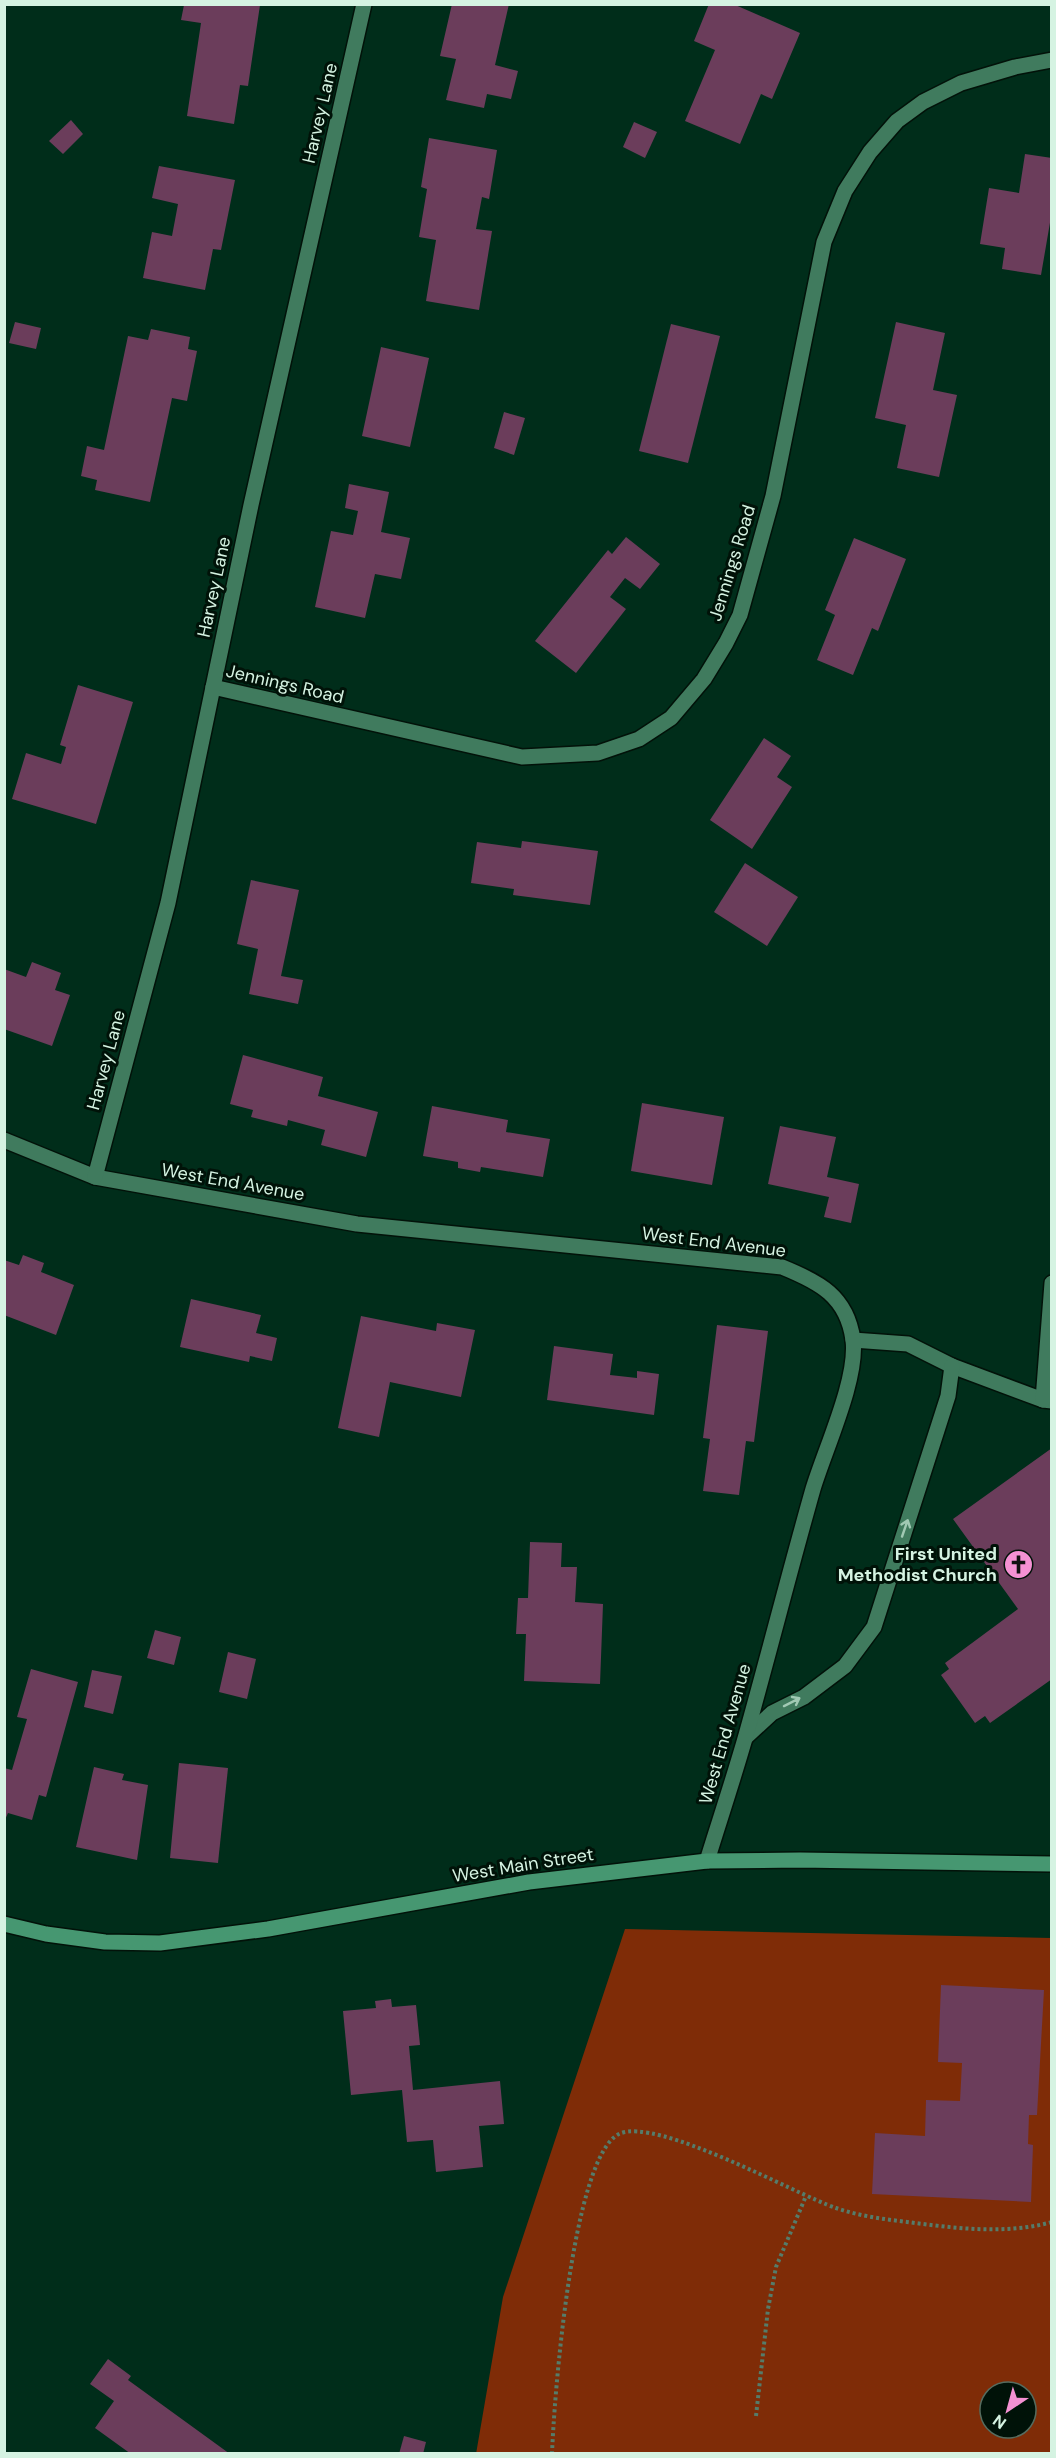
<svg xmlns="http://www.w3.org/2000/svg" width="1056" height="2458" viewBox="0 0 1056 2458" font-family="'DM Sans',sans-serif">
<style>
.green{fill:#7f2c07;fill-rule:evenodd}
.building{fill:#6b3d5b}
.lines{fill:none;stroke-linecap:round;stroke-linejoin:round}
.lane-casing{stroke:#021209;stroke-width:18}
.street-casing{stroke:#021209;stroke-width:18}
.secondary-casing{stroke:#021209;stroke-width:18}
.path{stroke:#557c6a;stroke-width:4;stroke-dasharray:3 3;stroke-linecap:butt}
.lane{stroke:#407b5e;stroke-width:15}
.street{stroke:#407b5e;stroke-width:15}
.secondary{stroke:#469771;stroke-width:15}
.oneway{stroke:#a1c9b4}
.labels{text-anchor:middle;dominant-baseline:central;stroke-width:6;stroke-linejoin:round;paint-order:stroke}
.street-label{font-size:18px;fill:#d5f3e2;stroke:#001208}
.poi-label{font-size:18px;font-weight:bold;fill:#d5f3e2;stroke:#001208;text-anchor:end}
</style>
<rect width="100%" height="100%" fill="#002d1a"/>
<path class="green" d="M625 1929 1051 1938V2453L476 2454 503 2297ZM990 2392H1026V2428H990Z"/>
<g class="building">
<polygon points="452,4 509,4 495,65 518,71 511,99 487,94 484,108 446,100 456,59 440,56"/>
<polygon points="709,4 733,4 800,33 772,99 761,94 740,144 685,121 715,50 694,41"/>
<polygon points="184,5 260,5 248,86 240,85 234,124 187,116 201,23 181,20"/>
<polygon points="71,120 83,134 63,154 49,141"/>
<polygon points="634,122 657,132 645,158 623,147"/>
<polygon points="429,138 497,150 489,199 482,197 476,229 492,231 479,310 426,301 436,240 419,237 427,189 421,187"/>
<polygon points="1025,154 1052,158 1052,211 1041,275 1002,269 1005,248 980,244 989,188 1019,193"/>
<polygon points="159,166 235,180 221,250 213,249 205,290 143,278 152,232 172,236 178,204 152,198"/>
<polygon points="15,322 41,328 36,349 9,343"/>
<polygon points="896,322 945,333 933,390 957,395 939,477 897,468 906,425 875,418"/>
<polygon points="671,324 720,336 688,463 639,451"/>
<polygon points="151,329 190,337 188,349 197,351 187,401 172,398 150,502 95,490 97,480 81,476 87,446 104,450 128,336 148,340"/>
<polygon points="381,347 429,358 410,447 362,436"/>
<polygon points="504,412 525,418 514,455 494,448"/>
<polygon points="349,484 389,492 381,532 410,538 401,579 375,574 365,618 315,607 331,531 353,535 358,511 345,508"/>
<polygon points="626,537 660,564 640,589 625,578 610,597 626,609 576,673 535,641 608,550 612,554"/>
<polygon points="854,538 906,559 878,631 872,628 853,675 817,660 835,615 825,610"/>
<polygon points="78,685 133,702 96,824 12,799 26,753 61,764 66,747 60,745"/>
<polygon points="764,738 791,756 777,777 792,787 752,849 710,820"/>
<polygon points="522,841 598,851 590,905 513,895 514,889 471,883 477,842 521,848"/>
<polygon points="745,863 798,897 767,946 714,912"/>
<polygon points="251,880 299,890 281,976 303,980 298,1004 249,994 258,949 237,944"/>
<polygon points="32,962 61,973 55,990 70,995 52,1046 4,1029 4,969 26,977"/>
<polygon points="243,1055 323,1077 318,1096 378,1112 366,1157 321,1145 325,1130 288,1120 287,1126 251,1117 253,1110 230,1104"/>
<polygon points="642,1103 724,1117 712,1185 631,1171"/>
<polygon points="432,1106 508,1120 506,1132 550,1139 543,1177 481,1167 480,1172 458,1168 458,1162 423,1156"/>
<polygon points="780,1126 836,1137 827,1177 859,1184 851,1223 824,1217 829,1197 768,1184"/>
<polygon points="23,1255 44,1263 41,1272 74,1285 56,1335 4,1315 4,1260 19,1265"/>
<polygon points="191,1299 261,1315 256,1333 277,1338 272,1361 250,1356 249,1362 180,1347"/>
<polygon points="361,1316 436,1331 437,1323 475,1330 461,1397 390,1382 379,1437 338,1428"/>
<polygon points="717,1325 768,1331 754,1442 746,1441 739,1495 703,1491 710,1439 703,1438"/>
<polygon points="554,1346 613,1354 610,1375 637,1378 637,1371 659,1374 654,1415 547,1400"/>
<polygon points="1052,1448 1052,1679 990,1723 985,1716 975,1723 941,1675 949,1669 945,1663 1018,1609 953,1519"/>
<polygon points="530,1542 562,1543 561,1567 577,1567 575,1602 603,1604 600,1684 524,1681 526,1634 516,1634 518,1598 528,1598"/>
<polygon points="155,1630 181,1637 174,1665 147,1658"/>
<polygon points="228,1652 256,1659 247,1699 219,1692"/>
<polygon points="31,1669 78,1682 46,1797 39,1795 32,1820 8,1813 4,1822 4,1768 12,1770 27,1719 17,1717"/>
<polygon points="92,1670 122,1676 113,1714 84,1707"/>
<polygon points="179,1763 228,1768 218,1863 170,1858"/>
<polygon points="94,1767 124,1774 122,1780 148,1785 137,1860 76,1847"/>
<polygon points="941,1985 1044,1990 1037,2115 1029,2115 1028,2144 1033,2145 1031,2202 872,2194 875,2133 925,2136 926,2100 960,2101 962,2063 938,2062"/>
<polygon points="391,1999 392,2007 416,2005 420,2045 409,2046 413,2090 500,2081 504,2124 479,2126 483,2167 436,2172 433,2140 407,2142 402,2090 351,2095 343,2011 376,2008 375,2001"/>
<polygon points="108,2359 131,2376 128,2380 230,2454 131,2454 95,2428 114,2401 90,2384"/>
<polygon points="404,2436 426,2442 423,2454 399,2454"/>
</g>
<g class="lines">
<defs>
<g id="lane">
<polyline points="853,1340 908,1344 952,1366 1043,1400 1052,1401"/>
<polyline points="1043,1400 1052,1283"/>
<polyline points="746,1737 772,1713 804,1697 845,1666 874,1627 948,1396 952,1366"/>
</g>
<g id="street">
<polyline points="213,687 522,757 598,753 639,739 671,718 704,679 726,643 740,615 773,496 824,242 845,191 870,152 897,121 923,102 961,83 1015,67 1052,60"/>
<path d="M4 1140 95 1177 357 1224 782 1267C819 1282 847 1296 853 1340 858 1379 825 1449 813 1489 790 1570 769 1653 746 1735 734 1777 720 1819 707 1861"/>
<polyline points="95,1177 168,903 251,505 364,4"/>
</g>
<polyline id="secondary" points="4,1924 46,1934 105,1942 160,1943 268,1929 529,1882 707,1861 800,1860 1052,1864"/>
</defs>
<use href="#lane" class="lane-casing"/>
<use href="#street" class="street-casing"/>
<use href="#secondary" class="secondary-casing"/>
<g class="path">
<polyline points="756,2416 768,2309 776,2267 806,2196"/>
<path d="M552 2454C554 2399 572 2157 619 2134 656 2116 795 2194 836 2208 859 2216 883 2219 907 2222 954 2228 1005 2235 1052 2222"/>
</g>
<use href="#lane" class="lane"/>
<use href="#street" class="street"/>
<use href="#secondary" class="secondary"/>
</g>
<defs><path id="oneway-shaft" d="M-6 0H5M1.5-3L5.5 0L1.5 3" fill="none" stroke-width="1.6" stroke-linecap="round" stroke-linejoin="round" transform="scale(1.5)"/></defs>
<g class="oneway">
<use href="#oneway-shaft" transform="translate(905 1528) rotate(-71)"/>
<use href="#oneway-shaft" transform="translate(792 1702) rotate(-27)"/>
</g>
<defs>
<symbol id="church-disc" viewBox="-11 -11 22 22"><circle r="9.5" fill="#f491d3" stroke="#001208"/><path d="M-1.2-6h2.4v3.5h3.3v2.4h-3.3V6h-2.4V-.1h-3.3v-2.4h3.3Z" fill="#111"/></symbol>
</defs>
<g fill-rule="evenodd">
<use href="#church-disc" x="1002" y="1548" width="33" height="33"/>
</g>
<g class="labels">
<g class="street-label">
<text transform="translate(320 113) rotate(-77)">Harvey Lane</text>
<text transform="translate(732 563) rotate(-73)">Jennings Road</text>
<text transform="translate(214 587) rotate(-78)">Harvey Lane</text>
<text transform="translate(285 684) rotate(13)">Jennings Road</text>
<text transform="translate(106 1060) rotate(-75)">Harvey Lane</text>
<text transform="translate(233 1182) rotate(10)">West End Avenue</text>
<text transform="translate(714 1242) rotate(7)">West End Avenue</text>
<text transform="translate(725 1734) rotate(-74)">West End Avenue</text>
<text transform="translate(523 1865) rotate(-9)">West Main Street</text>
</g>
<g class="poi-label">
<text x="997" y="1554">First United<tspan x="997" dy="21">Methodist Church</tspan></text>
</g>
</g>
<rect width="1056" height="2458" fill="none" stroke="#d5f3e2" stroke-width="12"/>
<g transform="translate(1008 2410) rotate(216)"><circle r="28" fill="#001208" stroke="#556c5f" stroke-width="1.5"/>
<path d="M0-4.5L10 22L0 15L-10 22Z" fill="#f491d3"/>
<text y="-9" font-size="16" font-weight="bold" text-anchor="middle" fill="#d5f3e2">N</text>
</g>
</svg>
